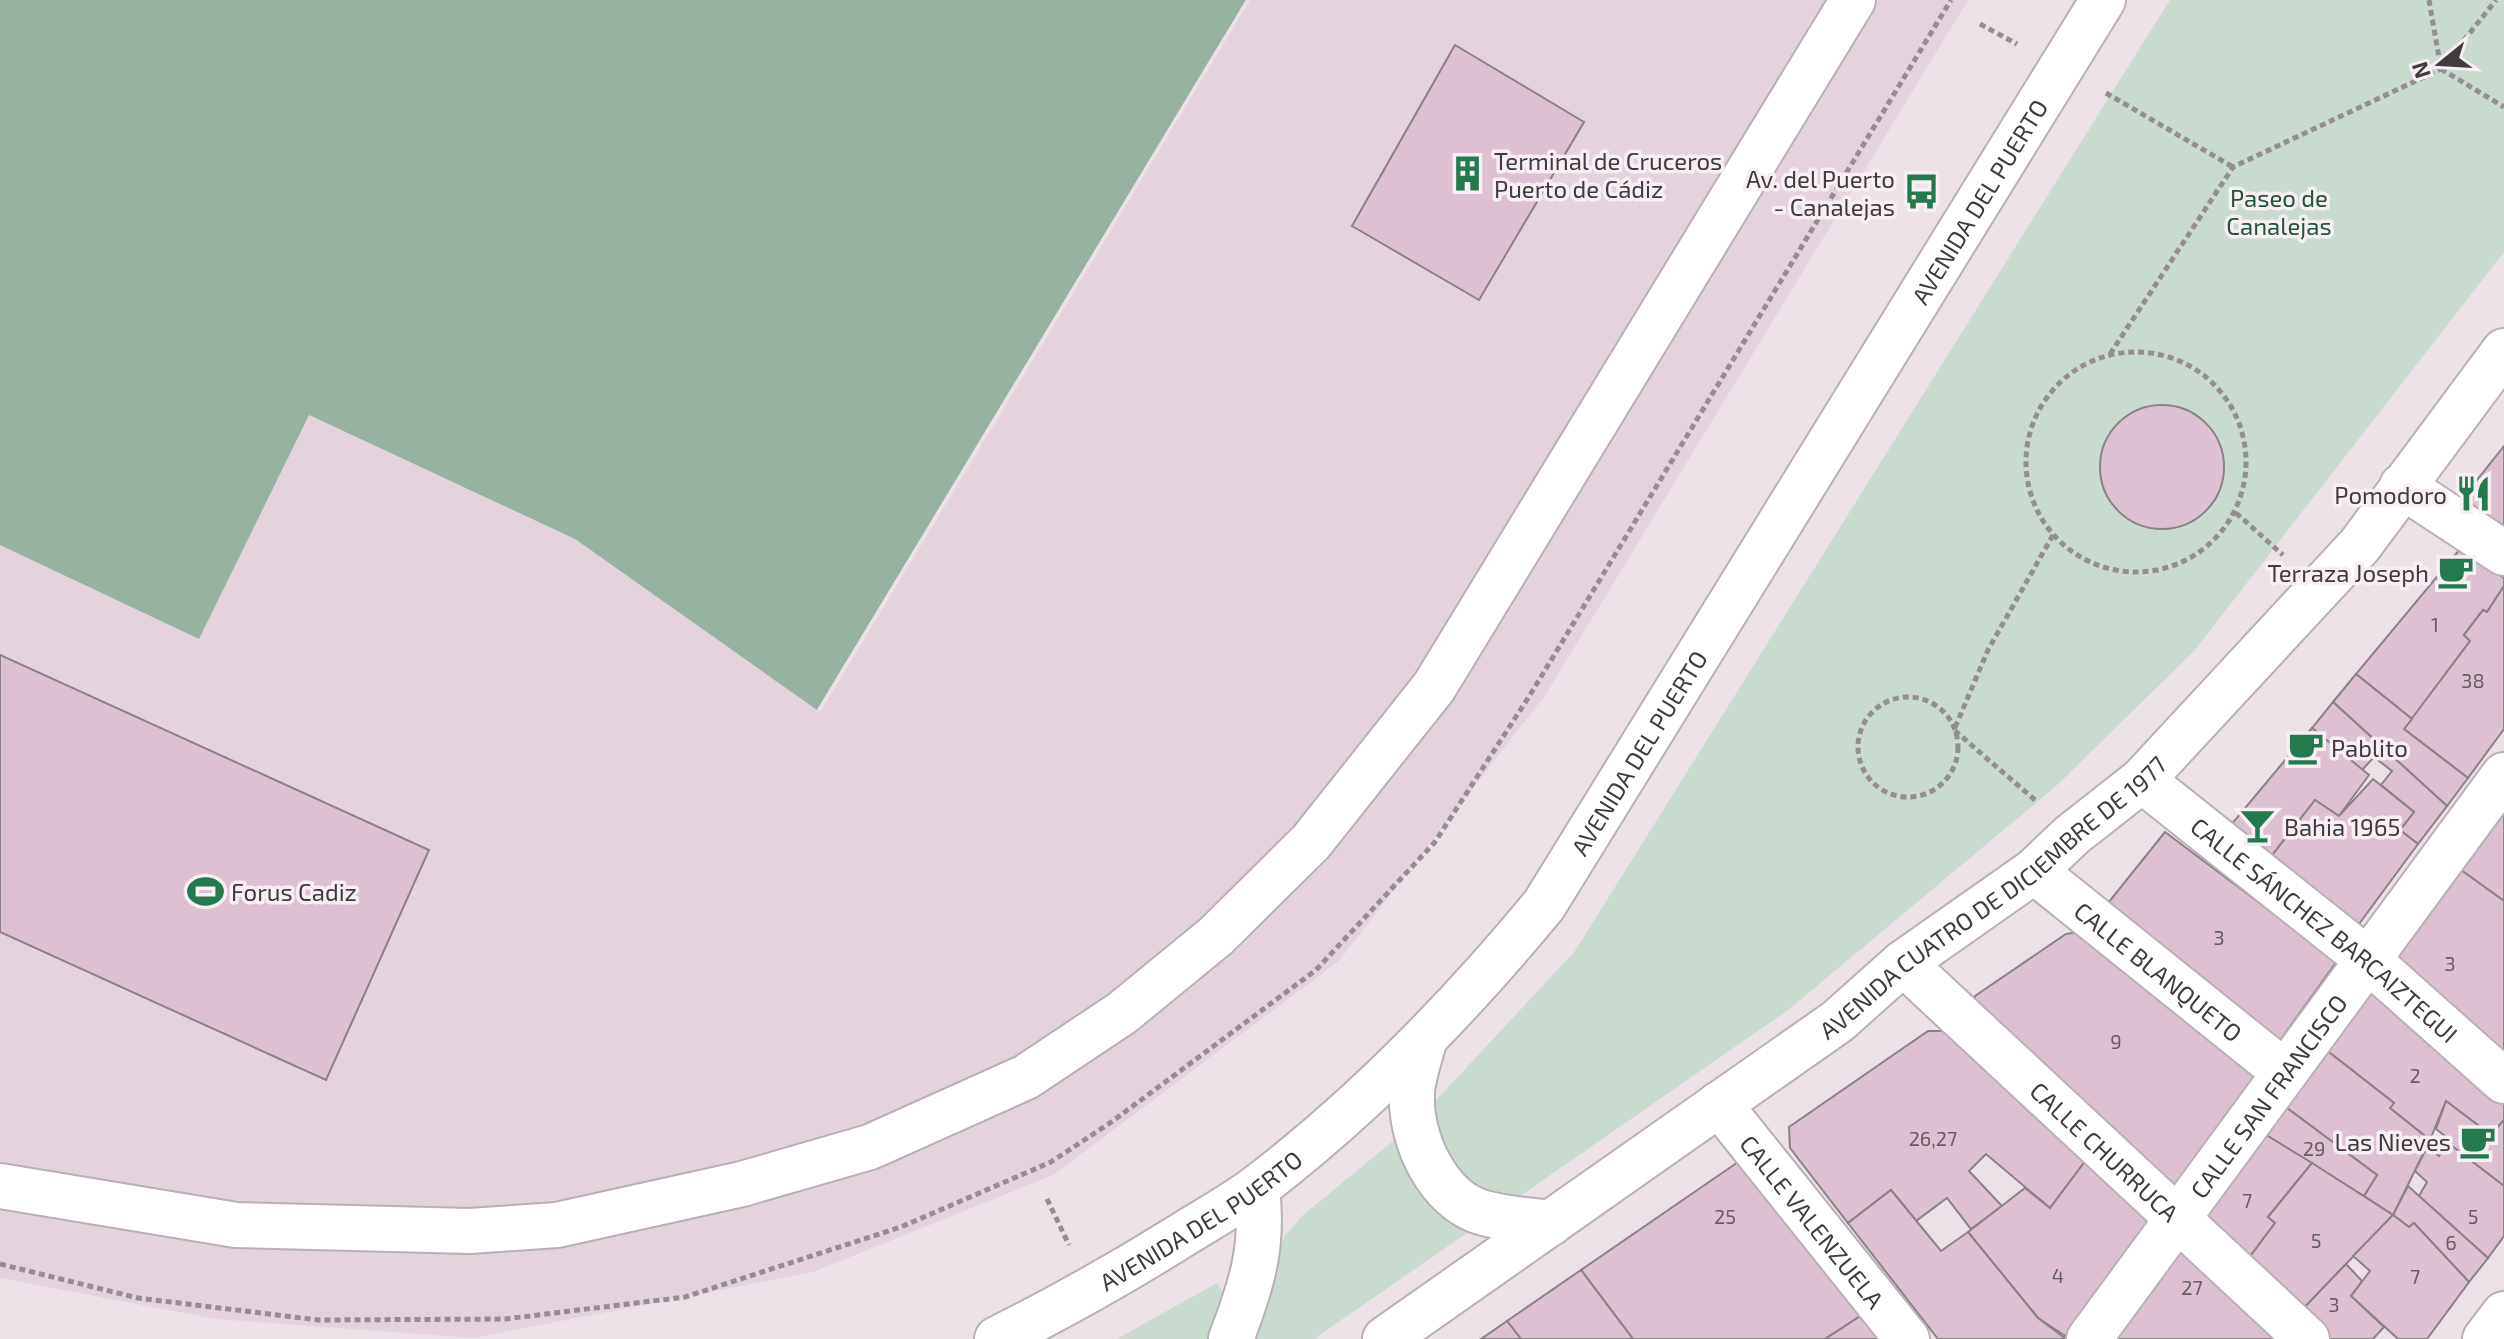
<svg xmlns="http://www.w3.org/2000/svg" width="2504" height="1339" viewBox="0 0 2504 1339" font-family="'Exo 2',sans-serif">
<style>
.built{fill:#e4d3dd}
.green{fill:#c9dace}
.water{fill:#97b2a0}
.pier{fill:#ebe1e7}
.building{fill:#ddc0d1;stroke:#898186;stroke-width:2}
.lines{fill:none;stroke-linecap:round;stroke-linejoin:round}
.minor-casing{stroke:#b9b0b5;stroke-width:48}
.path{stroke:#938c91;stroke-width:5;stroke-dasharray:6 4;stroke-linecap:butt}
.minor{stroke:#fff;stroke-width:44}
.labels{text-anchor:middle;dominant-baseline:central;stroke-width:7;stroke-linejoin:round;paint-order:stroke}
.number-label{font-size:20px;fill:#665c63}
.poi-label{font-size:24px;fill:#3f3b3e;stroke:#f8eff4;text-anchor:start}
.park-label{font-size:24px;fill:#235338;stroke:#f8eff4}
.street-label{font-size:24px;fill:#3f3b3e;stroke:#f8eff4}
</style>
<rect width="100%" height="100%" fill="#ebe1e7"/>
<polygon class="built" points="1246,0 1968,0 1546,694 1339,961 1053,1175 813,1272 473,1338 216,1319 0,1278 0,545 199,639 308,415 575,539 817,710"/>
<g class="green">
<polygon points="2170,0 2504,0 2504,252 2194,651 2055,787 1788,1010 1314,1339 1256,1339 1284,1237 1302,1216 1415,1123 1575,951"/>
<polygon points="1217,1283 1230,1303 1212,1339 1117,1339"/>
</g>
<polygon class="water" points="0,0 1246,0 817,710 575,539 309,415 199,639 0,545"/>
<polygon class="pier" points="1246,0 1250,0 821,711 817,710"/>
<g class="building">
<polygon points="1455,45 1584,122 1479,300 1352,226"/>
<circle cx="2162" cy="467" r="62"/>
<polygon points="2504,446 2504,535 2458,504"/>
<polygon points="2460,549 2504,578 2504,586 2487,612 2483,610 2464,635 2470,641 2412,719 2356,674"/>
<polygon points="2504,586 2504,729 2468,778 2404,729 2470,641 2464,635 2483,610 2487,612"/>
<polygon points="0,655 429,850 326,1080 0,932"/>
<polygon points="2356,674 2412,719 2404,729 2468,778 2447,806 2333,702"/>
<polygon points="2333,702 2447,806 2418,844 2400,830 2414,812 2381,785 2392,771 2374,757 2362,770 2312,728"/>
<polygon points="2312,728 2369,775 2339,816 2315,800 2270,858 2230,826"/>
<polygon points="2373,779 2414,812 2400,830 2418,844 2356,928 2270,858 2315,800 2339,816"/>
<polygon points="2504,811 2504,901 2461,870"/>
<polygon points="2165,832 2337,961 2276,1046 2100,913"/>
<polygon points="2461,870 2504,901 2504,1056 2395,961"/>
<polygon points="2086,931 2260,1075 2179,1183 2172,1185 1975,1021 1975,996 2066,934"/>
<polygon points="2369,988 2504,1102 2504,1120 2491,1135 2446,1101 2430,1140 2390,1108 2394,1103 2325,1049"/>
<polygon points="1928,1031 1951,1031 2092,1152 2050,1208 1986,1154 1969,1171 2002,1206 1971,1229 1947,1198 1916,1221 1891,1190 1848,1223 1790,1148 1789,1127"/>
<polygon points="2325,1049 2394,1103 2390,1108 2430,1140 2393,1215 2364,1196 2377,1175 2283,1105"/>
<polygon points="2446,1101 2491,1135 2504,1120 2504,1186 2448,1143 2450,1140 2436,1129"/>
<polygon points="2283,1105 2377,1175 2364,1196 2263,1133"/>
<polygon points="2263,1133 2312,1163 2268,1217 2275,1223 2246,1262 2199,1220"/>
<polygon points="2448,1143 2504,1186 2504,1236 2488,1258 2419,1196 2427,1182 2415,1171 2427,1147 2439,1156"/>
<polygon points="2092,1152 2152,1215 2147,1227 2067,1337 2038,1318 1968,1232 2025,1188 2050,1208"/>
<polygon points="1741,1160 1865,1313 1825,1339 1633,1339 1581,1270"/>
<polygon points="2312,1163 2393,1215 2300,1312 2246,1262 2275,1223 2268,1217"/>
<polygon points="2408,1186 2488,1258 2469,1282 2414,1223 2409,1227 2393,1215"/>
<polygon points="1891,1190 1941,1251 1968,1232 2038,1318 2066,1339 1938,1339 1848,1223"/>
<polygon points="2393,1215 2409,1227 2414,1223 2469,1282 2427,1339 2398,1339 2351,1296 2370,1271 2353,1256"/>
<polygon points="2183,1239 2284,1339 2109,1339"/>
<polygon points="2346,1264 2362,1281 2351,1296 2384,1327 2373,1339 2329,1339 2300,1312"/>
<polygon points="1581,1270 1633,1339 1521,1339 1507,1321"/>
<polygon points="1865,1313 1886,1339 1825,1339"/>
<polygon points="1507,1321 1521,1339 1481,1339"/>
</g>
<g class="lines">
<defs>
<g id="minor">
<polyline points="2402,486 2504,553"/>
<path id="s1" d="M2142 780 2368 960 2504 1081"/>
<path id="s2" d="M2034 871 2283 1071"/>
<path id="s3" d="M1903 963 2307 1339"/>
<path d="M1424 1041C1420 1058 1412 1078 1412 1095 1410 1139 1438 1201 1484 1213 1505 1219 1529 1220 1551 1223"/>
<path id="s4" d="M1719 1104 1907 1339"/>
<polyline points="0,1186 236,1225 470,1231 557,1225 742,1184 870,1147 1026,1077 1122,1013 1216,936 1311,842 1434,687 1853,0"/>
<path id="s5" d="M997 1339C1063 1306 1125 1271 1187 1232 1211 1217 1237 1203 1259 1186 1366 1104 1459 1008 1544 905L2103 0"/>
<path d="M1231 1339C1252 1284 1264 1247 1257 1188"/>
<path id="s6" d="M1385 1339 1838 1021 1903 963 2034 871 2072 835 2142 780 2360 545 2504 351"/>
<path id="s7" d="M2089 1339 2504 775"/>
<polyline points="2485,1339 2504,1314"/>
</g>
</defs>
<use href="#minor" class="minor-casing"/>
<g class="path">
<polyline points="2429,0 2441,69 2504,107"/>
<polyline points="1980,24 2017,44"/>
<polyline points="2106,93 2233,167"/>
<circle cx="2136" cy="462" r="110"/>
<polyline points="2110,354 2233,167 2441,69 2496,0"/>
<polyline points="2236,513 2283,555"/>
<circle cx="1908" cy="747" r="50"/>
<polyline points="2035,800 1954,730 1988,650 2053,535"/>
<polyline points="1047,1199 1069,1245"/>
<polyline points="0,1264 138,1298 318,1320 505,1319 685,1297 901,1227 1051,1162 1110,1123 1316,970 1435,842 1530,695 1951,0"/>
</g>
<use href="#minor" class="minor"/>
</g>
<defs>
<symbol id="building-bare" viewBox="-9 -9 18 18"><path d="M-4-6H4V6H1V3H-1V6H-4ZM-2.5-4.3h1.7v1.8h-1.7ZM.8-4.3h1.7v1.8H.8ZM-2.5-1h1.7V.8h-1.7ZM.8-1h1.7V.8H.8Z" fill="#237a4e" stroke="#f8eff4" stroke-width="2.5" paint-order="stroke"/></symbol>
<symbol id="bus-bare" viewBox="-9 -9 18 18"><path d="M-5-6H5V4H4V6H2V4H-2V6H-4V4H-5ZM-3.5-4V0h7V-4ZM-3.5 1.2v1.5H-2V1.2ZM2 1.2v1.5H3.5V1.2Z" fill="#237a4e" stroke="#f8eff4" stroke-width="2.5" paint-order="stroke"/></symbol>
<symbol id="restaurant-bare" viewBox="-9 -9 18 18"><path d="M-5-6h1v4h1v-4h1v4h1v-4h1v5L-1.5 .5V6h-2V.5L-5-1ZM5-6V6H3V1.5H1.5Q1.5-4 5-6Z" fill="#237a4e" stroke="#f8eff4" stroke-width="2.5" paint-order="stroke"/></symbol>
<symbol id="cafe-bare" viewBox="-9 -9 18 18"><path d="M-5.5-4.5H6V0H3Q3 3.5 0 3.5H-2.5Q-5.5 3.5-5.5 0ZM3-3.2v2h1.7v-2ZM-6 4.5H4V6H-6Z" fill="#237a4e" stroke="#f8eff4" stroke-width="2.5" paint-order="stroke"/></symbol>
<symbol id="bar-bare" viewBox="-9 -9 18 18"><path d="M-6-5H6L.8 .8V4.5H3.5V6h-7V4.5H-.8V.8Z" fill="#237a4e" stroke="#f8eff4" stroke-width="2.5" paint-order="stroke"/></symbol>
<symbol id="stadium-bare" viewBox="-9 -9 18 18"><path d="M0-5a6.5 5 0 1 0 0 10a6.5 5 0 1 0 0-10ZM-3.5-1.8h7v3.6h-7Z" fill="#237a4e" stroke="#f8eff4" stroke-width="2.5" paint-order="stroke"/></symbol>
</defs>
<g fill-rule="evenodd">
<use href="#building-bare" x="1442" y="148" width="51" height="51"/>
<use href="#bus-bare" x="1896" y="166" width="51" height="51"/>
<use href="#restaurant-bare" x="2448" y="468" width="51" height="51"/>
<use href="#cafe-bare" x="2430" y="546" width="51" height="51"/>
<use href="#cafe-bare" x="2280" y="722" width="51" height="51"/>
<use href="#bar-bare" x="2232" y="800" width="51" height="51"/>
<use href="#stadium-bare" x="180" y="866" width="51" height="51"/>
<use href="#cafe-bare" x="2452" y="1116" width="51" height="51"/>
</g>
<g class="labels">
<g class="number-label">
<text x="2435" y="624">1</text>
<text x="2473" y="680">38</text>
<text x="2219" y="937">3</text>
<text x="2450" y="963">3</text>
<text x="2116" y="1041">9</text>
<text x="2415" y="1075">2</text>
<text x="1933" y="1138">26,27</text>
<text x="2314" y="1148">29</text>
<text x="2247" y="1200">7</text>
<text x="1725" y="1216">25</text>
<text x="2473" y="1216">5</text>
<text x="2316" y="1240">5</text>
<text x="2451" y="1242">6</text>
<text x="2058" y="1275">4</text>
<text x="2415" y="1276">7</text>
<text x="2192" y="1287">27</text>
<text x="2334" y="1304">3</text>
</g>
<g class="poi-label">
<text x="1494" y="160">Terminal de Cruceros<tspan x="1494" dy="28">Puerto de Cádiz</tspan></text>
<text x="1895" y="178" text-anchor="end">Av. del Puerto<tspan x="1895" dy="28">- Canalejas</tspan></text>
<text x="2447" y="494" text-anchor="end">Pomodoro</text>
<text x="2429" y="572" text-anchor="end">Terraza Joseph</text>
<text x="2331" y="747">Pablito</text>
<text x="2284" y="826">Bahia 1965</text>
<text x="231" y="891">Forus Cadiz</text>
<text x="2451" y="1141" text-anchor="end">Las Nieves</text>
</g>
<g class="park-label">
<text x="2279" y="197">Paseo de<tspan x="2279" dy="28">Canalejas</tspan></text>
</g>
<g class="street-label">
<text stroke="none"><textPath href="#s5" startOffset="1532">AVENIDA DEL PUERTO</textPath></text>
<text stroke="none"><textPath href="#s5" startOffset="884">AVENIDA DEL PUERTO</textPath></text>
<text stroke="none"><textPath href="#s6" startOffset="752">AVENIDA CUATRO DE DICIEMBRE DE 1977</textPath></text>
<text stroke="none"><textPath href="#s1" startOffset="236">CALLE SÁNCHEZ BARCAIZTEGUI</textPath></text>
<text stroke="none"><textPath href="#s2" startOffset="160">CALLE BLANQUETO</textPath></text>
<text stroke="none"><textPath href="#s7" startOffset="302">CALLE SAN FRANCISCO</textPath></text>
<text stroke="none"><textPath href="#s3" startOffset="276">CALLE CHURRUCA</textPath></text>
<text stroke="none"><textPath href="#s5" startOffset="236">AVENIDA DEL PUERTO</textPath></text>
<text stroke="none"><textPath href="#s4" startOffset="150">CALLE VALENZUELA</textPath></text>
</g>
</g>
<g transform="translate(2440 64) rotate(252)" stroke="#f8eff4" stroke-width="6" paint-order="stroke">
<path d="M0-6L14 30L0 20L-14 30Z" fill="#3f3b3e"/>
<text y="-12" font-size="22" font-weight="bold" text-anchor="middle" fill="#3f3b3e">N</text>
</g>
</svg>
